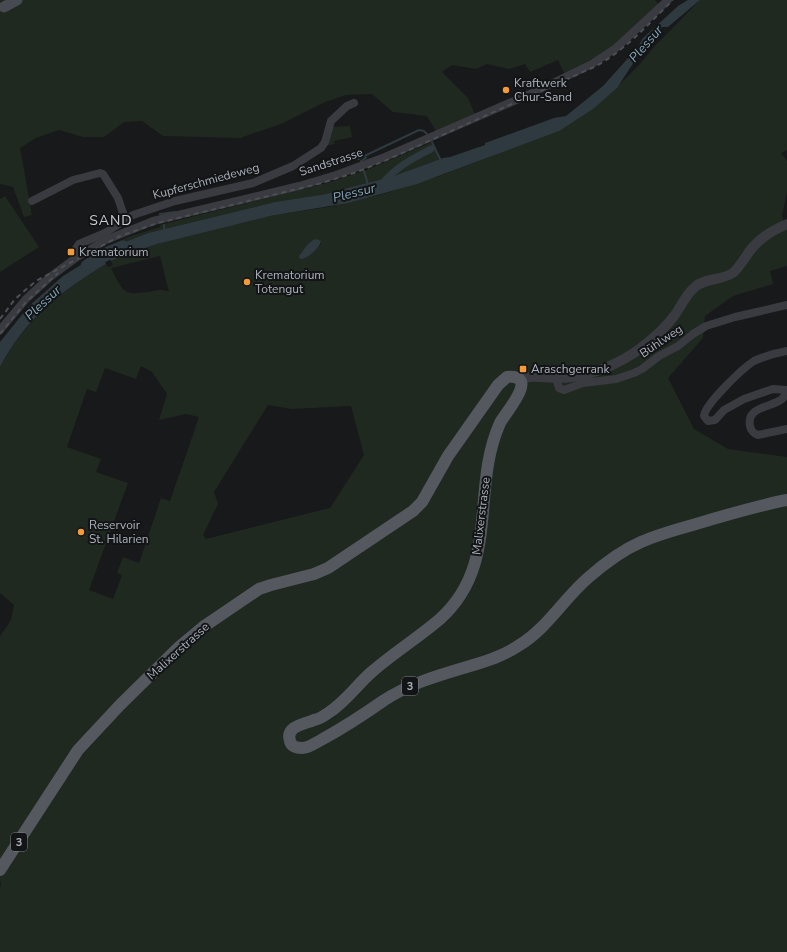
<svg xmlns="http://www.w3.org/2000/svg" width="787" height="952" viewBox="0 0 787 952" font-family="'Nunito Sans',sans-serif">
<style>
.green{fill:#202920;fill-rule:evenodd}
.water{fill:#2e3a3f}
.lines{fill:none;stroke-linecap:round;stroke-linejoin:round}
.stream{stroke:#2e3a3f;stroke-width:2}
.canal{stroke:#2e3a3f;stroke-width:7}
.river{stroke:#2e3a3f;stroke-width:13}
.minor{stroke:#393b40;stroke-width:8}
.tertiary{stroke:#393b40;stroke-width:10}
.secondary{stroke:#474a50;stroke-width:11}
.primary{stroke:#55585f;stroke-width:12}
.rail{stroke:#4c4f55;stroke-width:2;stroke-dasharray:5 4;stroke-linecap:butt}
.poi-dot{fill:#f39b38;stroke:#131416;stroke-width:1.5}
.labels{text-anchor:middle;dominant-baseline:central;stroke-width:4;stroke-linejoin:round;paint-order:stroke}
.shield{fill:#131416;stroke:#7d8289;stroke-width:1}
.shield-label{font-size:11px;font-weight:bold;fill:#abb1ba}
.poi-label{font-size:12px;fill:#abb1ba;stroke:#131416;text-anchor:start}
.street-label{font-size:12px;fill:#abb1ba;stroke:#131416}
.water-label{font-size:13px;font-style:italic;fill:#82a4b5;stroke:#131416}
.quarter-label{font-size:14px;letter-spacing:1px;fill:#ccd0d6;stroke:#131416}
</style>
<rect width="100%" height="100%" fill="#18191a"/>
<g class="green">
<polygon points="0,0 655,0 661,6 628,38 566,77 558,60 530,72 525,64 509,69 487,64 476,69 452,65 442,72 468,98 476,117 437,133 427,116 393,112 372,94 346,95 325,102 281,124 240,138 163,136 142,121 124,122 104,137 83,137 59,130 36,138 20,148 32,215 24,217 13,187 0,184"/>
<path d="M700 0H787V150L781 153 787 161V192L782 216 785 224 787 225V266L770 271 773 284 733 296 705 316 703 338 668 378 694 429 728 449 787 457V952H0V890L1 883 0 881V636L11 620 14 605 0 593V367C25 320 61 291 106 264L108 267 113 265 111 261 119 257 157 244 210 231 270 216 329 207 383 194 437 177 492 156 609 95 639 65 655 46ZM311 241H321V244L314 251 304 259 302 252ZM160 256 169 292C163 289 159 290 153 291 124 296 124 294 111 268ZM141 366 152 372 167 394 159 420 186 414 199 417 170 501 161 498 139 563 123 557 117 573 122 575 113 599 89 590 128 483 96 472 101 459 67 447 87 389 96 392 105 368 136 379ZM268 405 292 409 351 406 364 455 330 508 206 539 203 535 218 504 214 492Z"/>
<polygon points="350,126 352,137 334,141 335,144 323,146 329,127"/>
<polygon points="432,142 440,159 391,177 343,189 326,194 275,202 148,233 105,250 104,248 128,237 160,227 160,225 331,182 367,170"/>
<polygon points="5,196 39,247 0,272 0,199"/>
</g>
<g class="water">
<polygon points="688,0 700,0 668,27 662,27 638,56 617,88 593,109 559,131 417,184 348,203 270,216 210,231 157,244 119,257 111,261 105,250 148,233 275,202 326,194 355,186 391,177 443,158 450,157 485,145 485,143 554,118 566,116 603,86 639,46 642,39 678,6"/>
<path d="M316 239 321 241C320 248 306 260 300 259L299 256C304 250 308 241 316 239Z"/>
<path d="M100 253 106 264C61 291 25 319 0 367V342L29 306 63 276Z"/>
</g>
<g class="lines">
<g class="stream">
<polyline points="432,142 441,161"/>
<polyline points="358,159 419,130 424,131 427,134"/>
<polyline points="362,163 361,161 366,158 365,156"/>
<polyline points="364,171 368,185"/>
<polyline points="160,214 175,212"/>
<polyline points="164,225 164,232"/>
</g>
<path class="canal" d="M381 185C396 167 410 160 431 149"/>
<polyline class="river" points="87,266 110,252 123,247"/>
<g class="minor">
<polyline points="32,201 73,180 100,173 103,174 118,198 125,219"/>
<polyline points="77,257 75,250 79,244 105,233 133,215 175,201 253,183 293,166 321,148 325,142 331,121 347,106 354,103"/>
<polyline points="0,330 26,299 50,277 77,257 106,240 153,221 299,186 336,175 385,157 530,94 592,64 616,48 668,0"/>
<path d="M787 351C776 353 765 356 754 361 743 368 705 404 704 416L708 421 715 420 724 410 744 399 773 389 787 390"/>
<polyline points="556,378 559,388 564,390 583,383 616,379 634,373 642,369 659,356 678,346 693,334 706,326 735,317 787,305"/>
<path d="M786 390C786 393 785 396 783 398 774 408 746 405 750 426 751 431 753 433 758 435L787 429"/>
</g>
<path class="tertiary" d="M518 380C533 374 542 378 557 378 581 378 608 369 629 356 644 347 664 330 674 316 681 307 686 294 695 287 706 277 723 281 734 272 740 266 744 259 749 252 758 239 773 230 787 224"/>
<polyline class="secondary" points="4,7 17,0"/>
<path class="primary" d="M0 870 78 750 120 705 179 647 203 627 259 589 271 585 314 574 328 568 413 511 422 502 448 456 498 385 507 377C541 374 505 413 500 423 470 490 501 564 440 619 419 637 395 652 374 670 358 683 346 702 328 713 324 716 319 719 314 720 305 724 285 726 290 741 291 746 296 748 302 748 309 748 315 743 321 740 343 728 363 715 383 701 410 683 440 675 470 666 487 661 503 656 518 646 547 629 564 598 589 577 605 563 623 550 641 542 659 534 678 529 696 524 726 515 756 506 787 500"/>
<g class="rail">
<path d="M0 319 15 299 36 281 120 236 158 223 322 183 357 172 389 159 594 67C625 51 648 24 673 0"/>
<polyline points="0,334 26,302 58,273"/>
</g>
</g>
<g class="poi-dot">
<circle cx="506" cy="90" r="4"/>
<rect x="67" y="248" width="8" height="8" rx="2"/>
<circle cx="247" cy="282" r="4"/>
<rect x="519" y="365" width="8" height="8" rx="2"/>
<circle cx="81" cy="532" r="4"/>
</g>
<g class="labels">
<g class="shield">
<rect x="402" y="677" width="16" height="18" rx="3"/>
<rect x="11" y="833" width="16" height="18" rx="3"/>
</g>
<g class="shield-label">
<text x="410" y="686">3</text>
<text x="19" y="842">3</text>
</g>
<g class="poi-label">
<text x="514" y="83">Kraftwerk<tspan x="514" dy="14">Chur-Sand</tspan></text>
<text x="79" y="252">Krematorium</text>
<text x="255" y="275">Krematorium<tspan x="255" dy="14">Totengut</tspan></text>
<text x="531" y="369">Araschgerrank</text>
<text x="89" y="525">Reservoir<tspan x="89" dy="14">St. Hilarien</tspan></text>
</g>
<g class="street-label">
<text transform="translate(331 162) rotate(-18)">Sandstrasse</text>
<text transform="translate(206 181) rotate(-15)">Kupferschmiedeweg</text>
<text transform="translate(661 341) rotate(-34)">Bühlweg</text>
<text transform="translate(481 516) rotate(-83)">Malixerstrasse</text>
<text transform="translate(178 651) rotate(-42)">Malixerstrasse</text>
</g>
<g class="water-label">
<text transform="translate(646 44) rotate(-49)">Plessur</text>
<text transform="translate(354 193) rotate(-14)">Plessur</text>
<text transform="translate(43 303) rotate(-43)">Plessur</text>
</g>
<g class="quarter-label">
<text x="111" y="220">SAND</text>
</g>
</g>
</svg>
